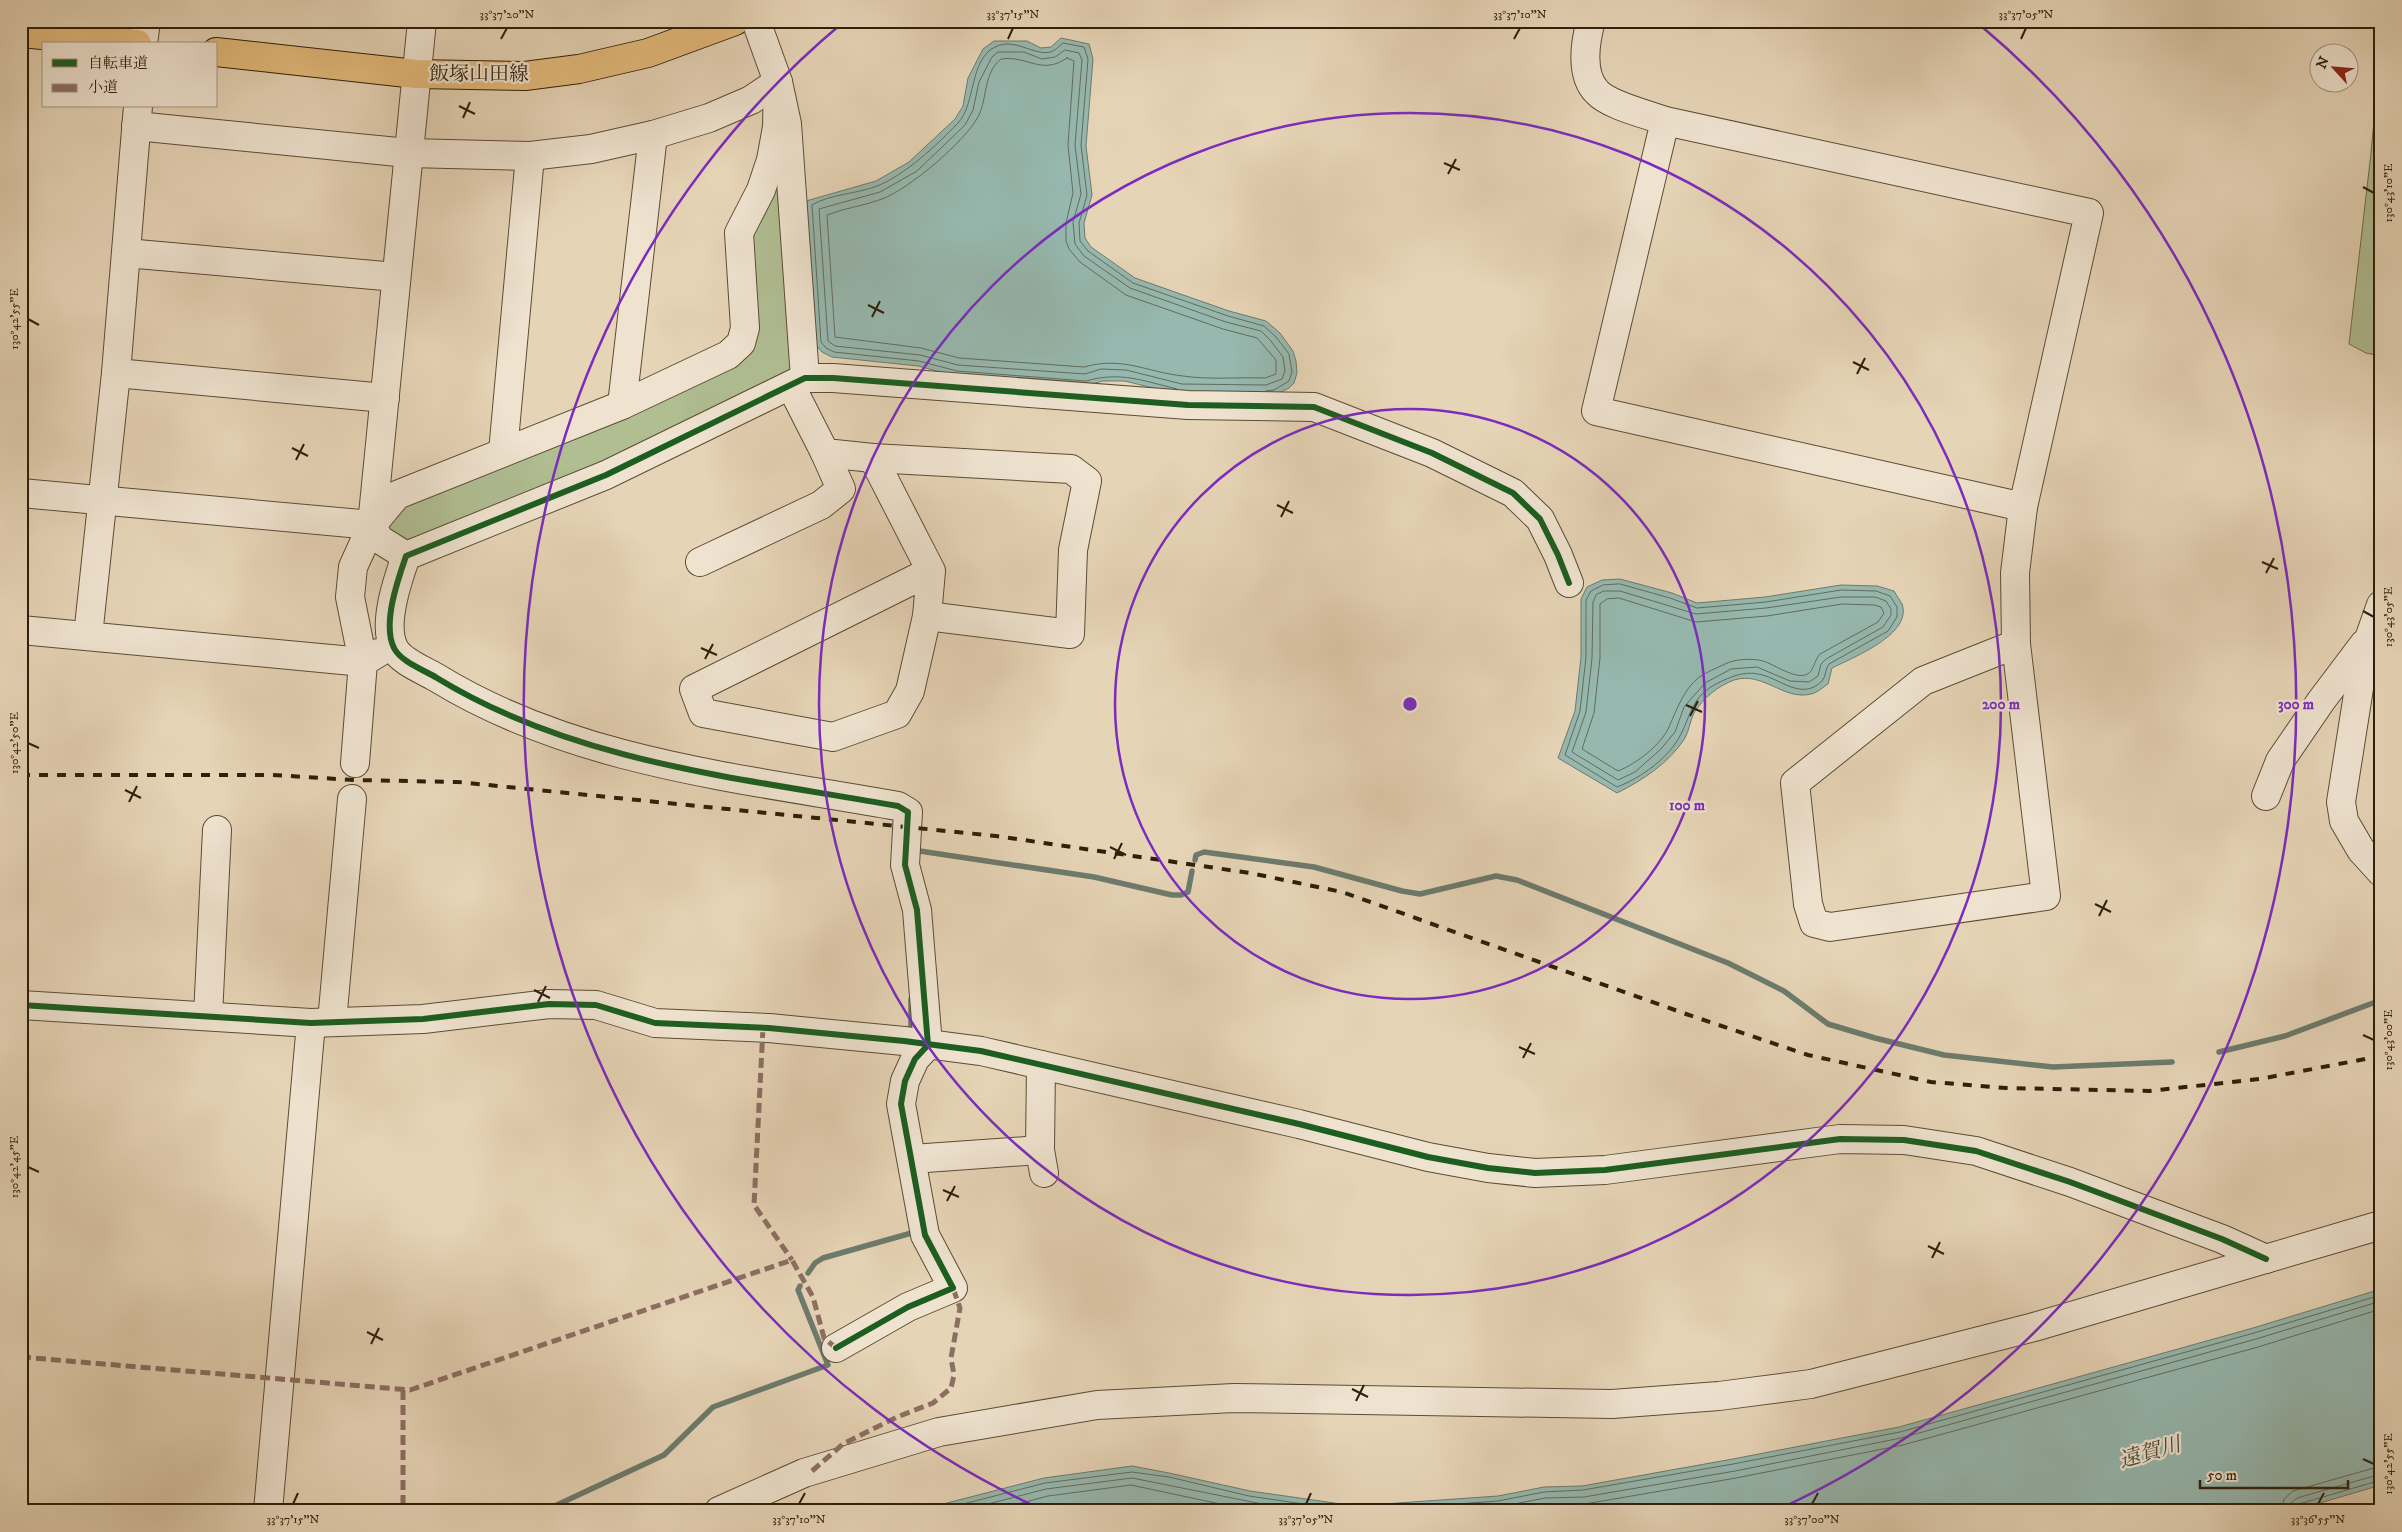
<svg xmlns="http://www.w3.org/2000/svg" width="2402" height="1532" viewBox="0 0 2402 1532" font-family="'IM FELL DW Pica','Noto Serif JP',serif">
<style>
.green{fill:#b0be92;stroke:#6f6e4e}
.water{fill:#96b8af;stroke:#6c7b6d}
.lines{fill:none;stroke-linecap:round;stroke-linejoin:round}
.shore{stroke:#626c5c;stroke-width:1}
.stream{stroke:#6c7b6d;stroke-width:5.5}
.minor-casing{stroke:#5c4c35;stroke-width:30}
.major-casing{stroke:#2e1f0a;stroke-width:30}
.minor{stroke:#efe3d0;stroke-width:28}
.major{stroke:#e3ba7b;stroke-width:28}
.rail{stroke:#2e1f0a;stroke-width:4;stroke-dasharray:9 9;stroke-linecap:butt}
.quiet{stroke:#8d6e63;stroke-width:5;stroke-dasharray:10 5;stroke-linecap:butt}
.cycleway-casing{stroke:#efe3d0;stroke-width:9}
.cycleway{stroke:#1b5e20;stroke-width:6}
.ticks{fill:none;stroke:#2e1f0a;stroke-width:2}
.ring{fill:none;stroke:#7b2cbf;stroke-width:2.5}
.labels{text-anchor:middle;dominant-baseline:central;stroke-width:4.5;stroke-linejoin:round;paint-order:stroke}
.street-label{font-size:20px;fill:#2e1f0a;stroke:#efe3d0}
.water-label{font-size:21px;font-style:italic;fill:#4d4d3c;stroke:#efe3d0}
.centre{fill:#7b2cbf;stroke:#efe3d0;stroke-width:2.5}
.ring-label{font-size:15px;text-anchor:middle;font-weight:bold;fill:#7b2cbf;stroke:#efe3d0;stroke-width:4.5;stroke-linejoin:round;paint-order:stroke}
.neatline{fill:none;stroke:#2e1f0a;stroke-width:2}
.ticks-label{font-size:12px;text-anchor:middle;fill:#2e1f0a}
</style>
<rect width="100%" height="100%" fill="#e6d4b6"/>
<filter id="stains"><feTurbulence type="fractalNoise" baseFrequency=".004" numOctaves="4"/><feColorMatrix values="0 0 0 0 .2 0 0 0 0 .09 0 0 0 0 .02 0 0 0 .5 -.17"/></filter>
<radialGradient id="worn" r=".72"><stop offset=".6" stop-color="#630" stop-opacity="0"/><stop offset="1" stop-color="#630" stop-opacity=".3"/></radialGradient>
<g class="green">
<polygon points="2381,45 2381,356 2366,353 2349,344 2371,153"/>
<polygon points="781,179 797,364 789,379 647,447 407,543 388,534 389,514 741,355 745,236 769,192"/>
</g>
<g class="water">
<polygon points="1061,38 1089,44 1093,59 1086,146 1092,195 1084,223 1085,238 1091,247 1135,278 1229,311 1266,321 1280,333 1293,351 1296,361 1297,373 1294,383 1289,388 1275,395 1181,395 1125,381 1102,381 1087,386 956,376 918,366 832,357 822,352 816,345 806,201 876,181 909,162 955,119 963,106 968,78 983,49 994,41 1027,41 1041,48 1051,47"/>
<path d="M1620 579 1672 593 1697 603 1765 597 1841 585 1877 586 1894 591C1896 595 1900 600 1902 604 1913 634 1852 658 1832 668L1828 684C1823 687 1817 693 1811 694 1784 701 1763 671 1734 680 1718 686 1703 698 1694 713 1690 721 1689 731 1685 738 1669 763 1643 780 1617 793L1558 758 1575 711 1581 657V599L1587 587 1602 580Z"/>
<polygon points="2381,1289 2381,1485 2293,1511 916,1511 1044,1478 1132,1466 1169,1473 1250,1491 1355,1506 1498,1496 1544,1487 1582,1486 1733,1459 1899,1427 2253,1328"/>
</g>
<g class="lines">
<g class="shore">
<polygon points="1065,50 1079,53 1082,60 1075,145 1081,194 1073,222 1075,244 1084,256 1130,288 1226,322 1261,331 1271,341 1283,357 1285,371 1282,379 1266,385 1182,384 1126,370 1101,369 1085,374 958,365 920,355 835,346 828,341 819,209 880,192 917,171 965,125 973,110 979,82 992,57 998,52 1024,52 1042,59 1055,57"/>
<path d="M1067 58 1074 61 1068 145 1073 193 1066 223V241L1069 249 1080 262 1126 295 1223 329 1257 338 1276 360V374L1265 378C1239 377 1210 380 1183 376 1146 372 1123 356 1084 367L959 358 921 348 835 337 827 215C844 208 864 206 882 199 909 189 966 141 979 115 987 98 984 72 1001 59 1028 55 1041 76 1067 58Z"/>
<path d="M1177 389C1143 381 1121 371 1086 381L957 371 919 361 834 352 826 348 821 342 812 205C830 194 857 194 877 186 905 175 937 145 958 123 976 104 969 60 995 47 1014 37 1034 56 1050 52 1055 51 1059 46 1063 43L1084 47 1088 59 1081 145 1087 195 1079 223 1080 241 1088 251 1133 283 1228 316 1264 326 1276 337 1289 354 1292 372 1289 381 1274 390 1266 391"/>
<path d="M1620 584 1670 598 1697 608 1766 602 1841 590 1876 591 1890 596 1897 607V617L1888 631 1829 664C1825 669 1826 677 1822 681 1801 702 1779 677 1758 674 1744 671 1730 677 1718 683 1692 696 1692 712 1681 734 1670 757 1641 778 1617 787L1565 755 1580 711 1586 657V600L1591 591 1603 585Z"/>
<polygon points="1604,591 1620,591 1696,614 1766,608 1841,597 1875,597 1886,601 1891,609 1891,615 1883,627 1826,659 1821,664 1818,676 1809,682 1790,681 1757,667 1731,669 1705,683 1684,707 1675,732 1660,750 1635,772 1618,780 1572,752 1586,712 1592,658 1593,602 1596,595"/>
<path d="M1619 598 1696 622 1767 616 1842 604 1874 605 1881 607 1884 613 1878 622 1820 654C1815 659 1814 669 1809 673 1798 682 1774 664 1763 661 1753 658 1734 659 1725 664 1717 668 1706 672 1698 678 1683 691 1677 709 1669 727 1661 745 1636 764 1618 771L1582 749 1594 713 1600 658V604L1607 599Z"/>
<polyline points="936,1511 1045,1483 1132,1472 1169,1477 1249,1496 1351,1511"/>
<polyline points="961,1511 1046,1489 1132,1478 1297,1511"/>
<polyline points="991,1511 1048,1496 1131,1485 1253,1511"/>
<polyline points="1361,1511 1498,1501 1544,1492 1583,1490 1733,1464 1900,1432 2254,1333 2381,1295"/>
<polyline points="1444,1511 1499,1507 1545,1498 1584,1497 1735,1471 1901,1438 2256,1339 2381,1301"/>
<polyline points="1519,1511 1546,1506 1585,1504 1736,1478 1903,1445 2258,1347 2381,1309"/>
<polyline points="2281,1511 2284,1499 2293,1491 2381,1466"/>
<polyline points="2289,1511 2291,1503 2297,1498 2381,1474"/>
<polyline points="2295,1511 2299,1504 2381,1480"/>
</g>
<g class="stream">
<polyline points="913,850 1094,877 1172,895 1181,895 1188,892 1192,871"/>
<polyline points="1195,860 1196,855 1204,852 1314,867 1402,891 1420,894 1496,876 1517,880 1728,963 1784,991 1828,1024 1875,1038 1944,1055 2053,1067 2172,1062"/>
<polyline points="911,1034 911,999"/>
<polyline points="2219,1052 2285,1036 2381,1000"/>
<polyline points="808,1273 815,1263 823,1258 915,1232"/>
<polyline points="544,1511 664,1455 713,1407 828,1365 798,1290 800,1286"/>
</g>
<defs>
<g id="minor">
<path d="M1591 21C1585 42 1580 75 1597 92 1610 106 1647 114 1665 121L2089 213 2023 507 2015 573 2016 644 2046 896 1830 927 1814 923 1808 904 1795 783 1923 681 2016 644"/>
<polyline points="143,44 146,21"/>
<polyline points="1665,121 1596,411 2023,507"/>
<polyline points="136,126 408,153 530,156 591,149 653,135 709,118 751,100 778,82 787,124 805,378"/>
<polyline points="126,253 396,277"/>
<polyline points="116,373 385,398"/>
<polyline points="791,386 825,453 873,458 931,571 927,616 910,691 897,714 833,737 703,713 694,689 931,571"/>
<polyline points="622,405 653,135"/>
<polyline points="503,452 530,156"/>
<polyline points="873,458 1071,469 1087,481 1073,550 1070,634 927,616"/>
<polyline points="21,493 372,525"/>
<polyline points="406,556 379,539 372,525 422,21"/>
<polyline points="700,562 821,505 841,489 825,453"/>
<polyline points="2381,605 2365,650 2341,802 2344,821 2361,850 2381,872"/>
<polyline points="21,630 363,662 378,653"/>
<polyline points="88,636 116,373 138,106"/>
<polyline points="355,763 363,662 350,597 353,567 372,525 397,495 622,405 728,355 741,343 745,328 739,233 761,190 771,160 777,127 778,82 756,21"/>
<polyline points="2266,796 2280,761 2321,701 2364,644"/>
<polyline points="21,1005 311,1023 423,1019 549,1004 596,1005 655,1023 769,1028 904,1041 981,1051 1299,1124 1428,1157 1488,1168 1535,1173 1605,1170 1840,1139 1904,1140 1976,1151 2070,1182 2222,1239 2266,1259"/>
<polyline points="208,1016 217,830"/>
<polyline points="332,1022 352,799"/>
<polyline points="1041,1065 1040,1150 1044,1173"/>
<polyline points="912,1159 1040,1150"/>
<path d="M836 1348 908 1307 953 1288 925 1235 901 1104 905 1081 915 1059 928 1045 917 910 905 865 908 812 898 806C741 778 576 763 437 678 424 670 401 662 394 648 382 624 398 579 406 556L606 475 805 378H833L1188 405 1314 407 1432 453 1513 493 1540 519 1558 555 1569 583"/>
<polyline points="268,1511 311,1023"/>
<polyline points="719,1511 804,1473 939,1432 1097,1405 1234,1398 1612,1404 1719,1396 1811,1384 2034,1327 2381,1225"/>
</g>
<g id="major">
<polyline points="21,33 137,44"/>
<polyline points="216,52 416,74 525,76 579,69 648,53 735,21"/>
</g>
</defs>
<use href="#minor" class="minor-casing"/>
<use href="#major" class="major-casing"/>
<use href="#minor" class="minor"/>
<use href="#major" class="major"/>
<polyline class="rail" points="21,775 273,775 354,780 458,782 996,836 1250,873 1342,892 1686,1014 1808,1055 1931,1082 2006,1088 2149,1091 2260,1079 2365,1059 2381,1054"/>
<g class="quiet">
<polyline points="763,1028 754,1205 792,1260"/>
<polyline points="21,1357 410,1390 792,1260 813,1297 824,1338 836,1348"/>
<polyline points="403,1390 403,1511"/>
<polyline points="812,1471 843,1444 897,1417 933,1403 951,1388 954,1375 951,1358 960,1308 953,1288"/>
</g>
<defs>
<g id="cycleway">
<polyline points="21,1005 311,1023 423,1019 549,1004 596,1005 655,1023 769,1028 904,1041 981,1051 1299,1124 1428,1157 1488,1168 1535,1173 1605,1170 1840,1139 1904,1140 1976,1151 2070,1182 2222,1239 2266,1259"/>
<path d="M836 1348 908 1307 953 1288 925 1235 901 1104 905 1081 915 1059 928 1045 917 910 905 865 908 812 898 806C741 778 576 763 437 678 424 670 401 662 394 648 382 624 398 579 406 556L606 475 805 378H833L1188 405 1314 407 1432 453 1513 493 1540 519 1558 555 1569 583"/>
</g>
</defs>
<use href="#cycleway" class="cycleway-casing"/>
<use href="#cycleway" class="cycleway"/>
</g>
<path class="ticks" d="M501 39 507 28M1008 39 1013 28M1514 39 1520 28M2021 39 2026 28M459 106 475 114M463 118 470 102M1444 163 1460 170M1448 174 1456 159M2363 187 2374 193M868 305 884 313M872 317 880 301M28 319 39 325M1853 362 1869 370M1857 374 1865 358M292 448 308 456M296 460 304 444M1277 505 1293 513M1281 517 1289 501M2262 562 2278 569M2266 573 2274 558M2363 611 2374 617M701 648 717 655M705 659 713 644M1686 705 1702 712M1690 716 1698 701M28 743 39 748M125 790 141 798M129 802 137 786M1110 847 1126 855M1114 859 1122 843M2095 904 2111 912M2099 916 2107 900M534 990 550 998M538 1002 546 986M2363 1035 2374 1040M1519 1047 1535 1054M1523 1058 1531 1043M28 1167 39 1172M943 1190 959 1197M947 1201 955 1186M1928 1246 1944 1254M1932 1258 1940 1242M367 1332 383 1340M371 1344 379 1328M1352 1389 1368 1397M1356 1401 1364 1385M2363 1459 2374 1464M293 1504 298 1493M799 1504 805 1493M1306 1504 1311 1493M1812 1504 1818 1493M2318 1504 2324 1493"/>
<g class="ring">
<circle cx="1410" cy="704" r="295"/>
<circle cx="1410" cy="704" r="591"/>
<path d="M1043 1510A886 886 0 0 1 840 25M1980 25A886 886 0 0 1 1777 1510"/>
</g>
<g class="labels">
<g class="street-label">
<text x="479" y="74">飯塚山田線</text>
</g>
<g class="water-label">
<text transform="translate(2150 1453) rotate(-16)">遠賀川</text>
</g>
</g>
<circle cx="1410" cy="704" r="8" class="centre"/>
<g class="ring-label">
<text x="2001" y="709">200 m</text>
<text x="2296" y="709">300 m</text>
<text x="1687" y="810">100 m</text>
</g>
<rect width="2402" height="1532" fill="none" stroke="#e6d4b6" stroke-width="55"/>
<rect x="42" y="42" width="175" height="65" fill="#efe3d0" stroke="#a29581"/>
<rect x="52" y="59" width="25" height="8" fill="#1b5e20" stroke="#a29581"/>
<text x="88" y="68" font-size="15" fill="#2e1f0a">自転車道</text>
<rect x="52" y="84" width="25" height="8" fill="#8d6e63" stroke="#a29581"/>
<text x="88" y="92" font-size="15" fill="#2e1f0a">小道</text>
<g transform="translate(2334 68) rotate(296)"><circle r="24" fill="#efe3d0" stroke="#a29581"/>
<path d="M0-4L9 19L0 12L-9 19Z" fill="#8f2418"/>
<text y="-8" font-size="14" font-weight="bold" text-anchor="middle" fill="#2e1f0a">N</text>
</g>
<path d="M2200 1480v8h148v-8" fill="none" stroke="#2e1f0a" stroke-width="2.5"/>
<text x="2207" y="1480" font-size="15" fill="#2e1f0a" stroke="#efe3d0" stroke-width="4" paint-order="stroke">50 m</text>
<rect x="28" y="28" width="2346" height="1476" class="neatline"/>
<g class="ticks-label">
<text x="507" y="18">33°37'20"N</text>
<text x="1013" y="18">33°37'15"N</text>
<text x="1520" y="18">33°37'10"N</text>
<text x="2026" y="18">33°37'05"N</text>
<text transform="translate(2388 193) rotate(-90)" y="4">130°43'10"E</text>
<text transform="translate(14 319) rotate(-90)" y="4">130°42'55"E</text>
<text transform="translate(2388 617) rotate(-90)" y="4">130°43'05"E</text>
<text transform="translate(14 743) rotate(-90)" y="4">130°42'50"E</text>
<text transform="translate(2388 1040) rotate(-90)" y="4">130°43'00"E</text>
<text transform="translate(14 1167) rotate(-90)" y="4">130°42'45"E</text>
<text transform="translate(2388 1464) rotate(-90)" y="4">130°42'55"E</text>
<text x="293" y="1523">33°37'15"N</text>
<text x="799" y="1523">33°37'10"N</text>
<text x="1306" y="1523">33°37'05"N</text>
<text x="1812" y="1523">33°37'00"N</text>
<text x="2318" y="1523">33°36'55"N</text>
</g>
<rect width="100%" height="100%" filter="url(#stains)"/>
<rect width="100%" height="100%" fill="url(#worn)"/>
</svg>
